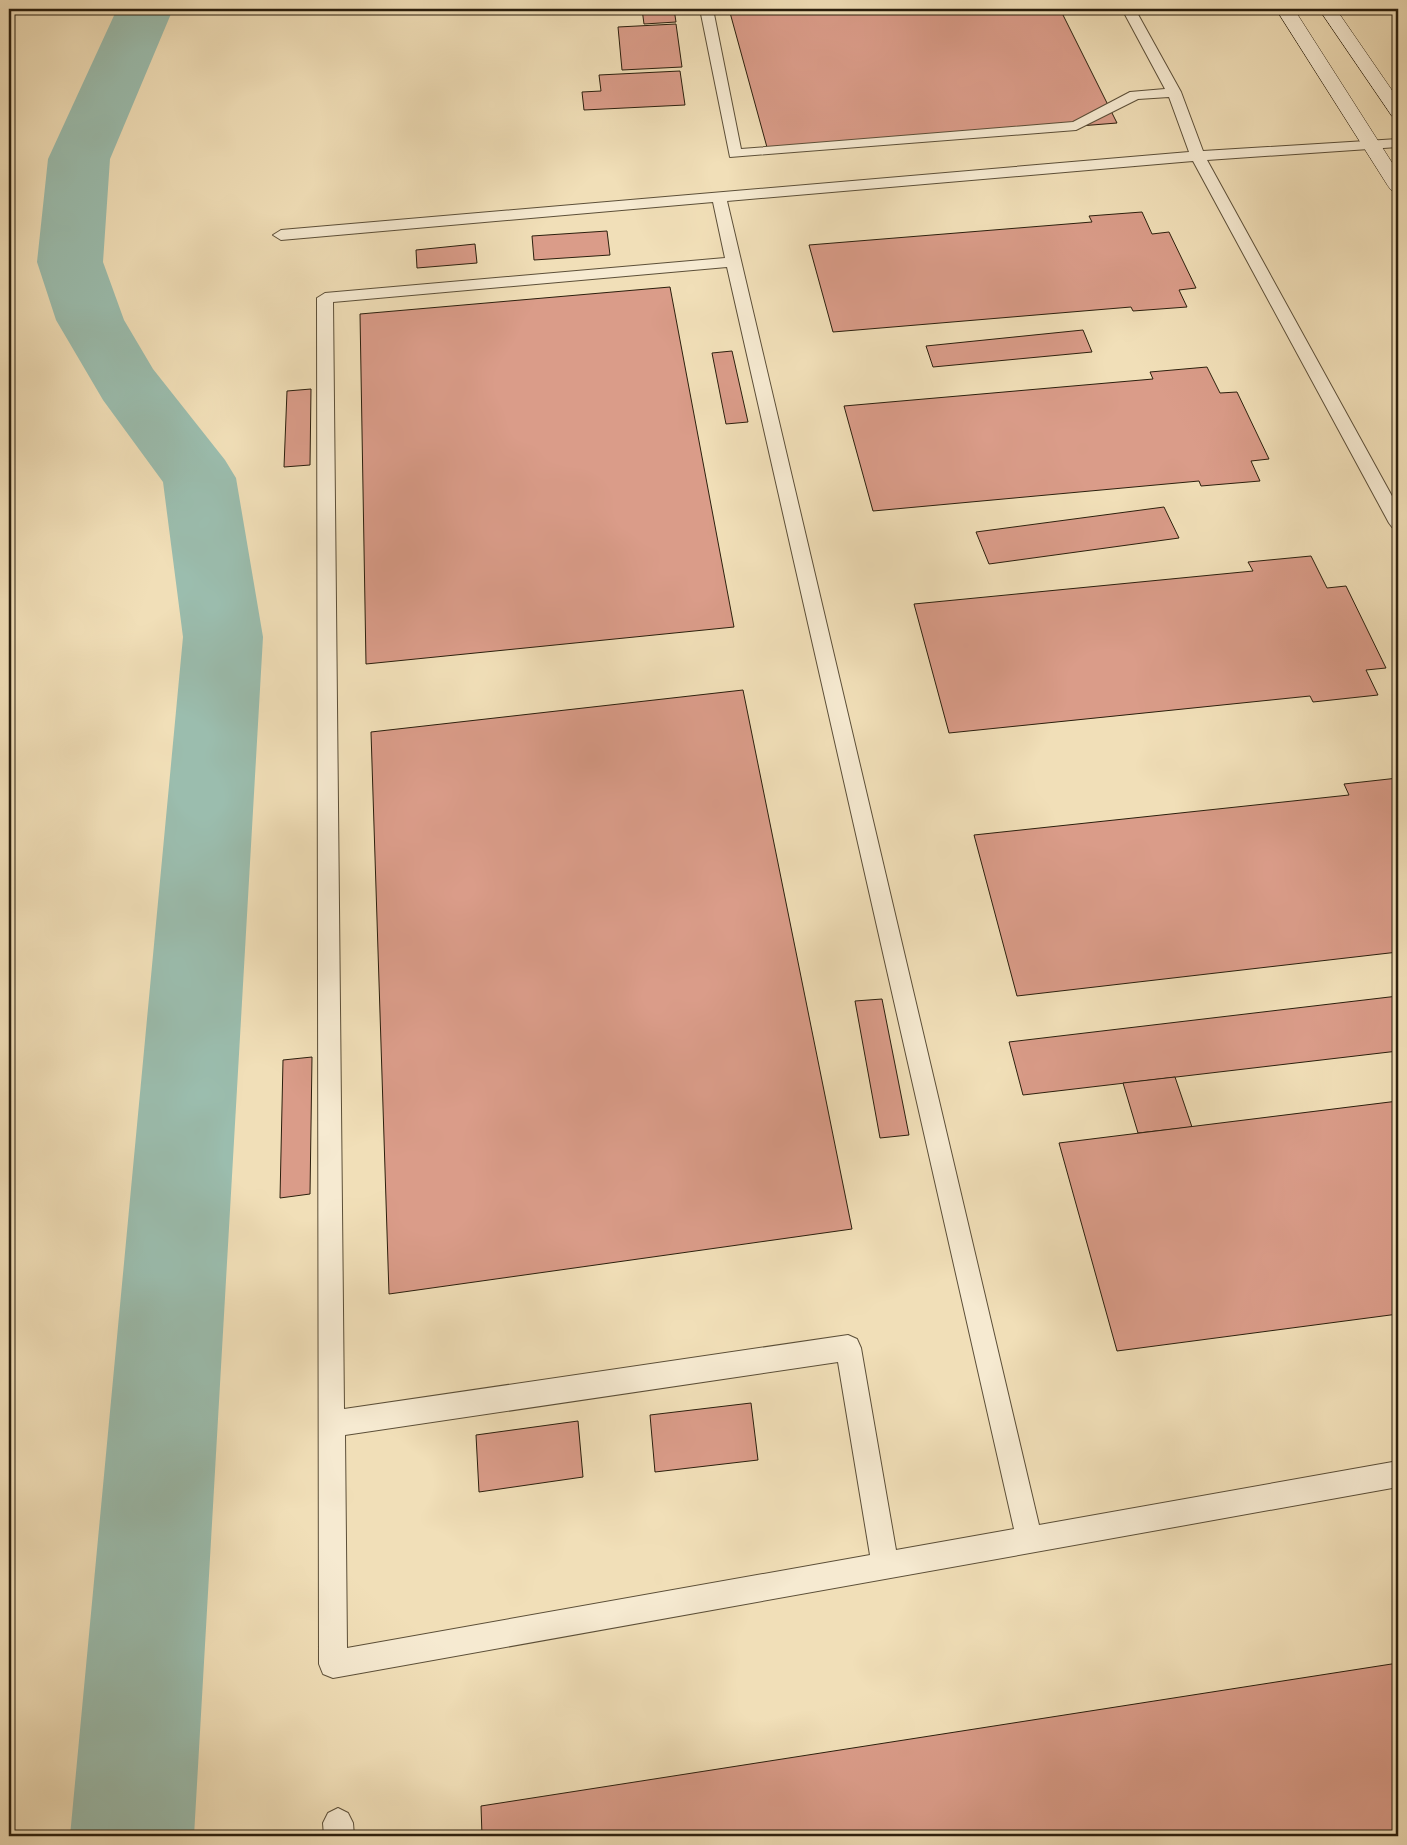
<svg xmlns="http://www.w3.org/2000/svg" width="1407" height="1845" viewBox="0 0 1407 1845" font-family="Vollkorn,serif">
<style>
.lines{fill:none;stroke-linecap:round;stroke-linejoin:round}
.river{fill:#9bbdae;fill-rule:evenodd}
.building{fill:#da9c89;stroke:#2b1f0d}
.lane-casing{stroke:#5c4f38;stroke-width:2}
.secondary-casing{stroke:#2b1f0d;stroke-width:1}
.lane{fill:#f6ead1;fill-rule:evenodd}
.secondary{fill:#f6ead1;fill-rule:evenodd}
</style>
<rect width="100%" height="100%" fill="#f1dfb8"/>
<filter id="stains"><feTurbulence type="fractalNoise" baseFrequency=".004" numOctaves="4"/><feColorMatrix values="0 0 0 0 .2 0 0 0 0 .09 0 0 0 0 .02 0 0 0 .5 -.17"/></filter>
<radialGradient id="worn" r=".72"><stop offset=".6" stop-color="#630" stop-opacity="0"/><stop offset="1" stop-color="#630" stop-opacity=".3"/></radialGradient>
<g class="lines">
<polygon class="river" points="117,9 173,9 110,159 103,262 124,320 153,369 225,460 236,478 263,637 194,1836 70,1836 183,637 163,482 103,400 56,320 37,262 48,159"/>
</g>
<g class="building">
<polygon points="642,9 674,9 676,22 644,24"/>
<polygon points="729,9 1060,9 1117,123 768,151"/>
<polygon points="676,24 682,67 622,70 618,27"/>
<polygon points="680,71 685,105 584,110 582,92 601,91 599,75"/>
<polygon points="1142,212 1152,234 1169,232 1196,288 1179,290 1187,307 1133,311 1131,307 833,332 809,245 1092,222 1089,216"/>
<polygon points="607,231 610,255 534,260 532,236"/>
<polygon points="475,244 477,263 417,268 416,250"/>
<polygon points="670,287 734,627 366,664 360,314"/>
<polygon points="1083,330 1092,352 933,367 926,346"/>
<polygon points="732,351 748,422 726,424 712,353"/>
<polygon points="1207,367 1220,393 1237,392 1269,459 1251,461 1260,481 1201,486 1199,481 873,511 844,406 1153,379 1150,372"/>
<polygon points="311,389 310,465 284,467 287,391"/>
<polygon points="1164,507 1179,538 989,564 976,532"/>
<polygon points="1311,556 1327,588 1346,586 1386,668 1366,670 1378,695 1313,702 1310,696 949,733 914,604 1253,571 1248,562"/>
<polygon points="743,690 852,1229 389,1294 371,732"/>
<polygon points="1398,778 1398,952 1017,996 974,835 1349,795 1344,784"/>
<polygon points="1398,996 1398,1051 1023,1095 1009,1042"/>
<polygon points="882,999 909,1135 880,1138 855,1001"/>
<polygon points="312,1057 310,1194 280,1198 283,1060"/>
<polygon points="1175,1077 1192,1127 1138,1133 1123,1083"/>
<polygon points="1398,1101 1398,1314 1117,1351 1059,1143"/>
<polygon points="751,1403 758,1460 655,1472 650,1415"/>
<polygon points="578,1421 583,1477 479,1492 476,1435"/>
<polygon points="1398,1663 1398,1836 482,1836 481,1806"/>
</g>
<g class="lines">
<defs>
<g id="lane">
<path d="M700 9H713L741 149 1073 122 1130 92 1165 89 1122 9H1135L1181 92 1203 151 1398 139V147L1207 160 1398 507V529L1392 527 1389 523 1193 161 727 201 1039 1525 1398 1461V1487L333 1678 323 1674 319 1664 317 298 325 293 725 258 713 202 281 240 273 235 281 230 1189 152 1169 97 1138 99 1076 130 730 157ZM727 267 1014 1529 896 1550 861 1348 857 1339 848 1335 344 1409 333 302ZM838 1362 870 1555 347 1648 345 1435Z"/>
<polygon points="338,1808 348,1813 353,1823 354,1836 324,1836 323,1823 328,1813"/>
</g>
<g id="secondary">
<polygon points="1276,9 1294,9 1398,172 1398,192 1391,190 1388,186"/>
<polygon points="1319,9 1336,9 1398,99 1398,117 1392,116"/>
</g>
</defs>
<use href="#lane" class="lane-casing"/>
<use href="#secondary" class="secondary-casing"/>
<use href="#lane" class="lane"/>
<use href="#secondary" class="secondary"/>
</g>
<rect width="1407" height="1845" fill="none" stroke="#f1dfb8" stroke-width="30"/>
<rect x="10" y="10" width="1387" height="1825" fill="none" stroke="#2b1f0d" stroke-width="2.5"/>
<rect x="15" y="15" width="1377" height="1815" fill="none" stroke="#2b1f0d"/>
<rect width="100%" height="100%" filter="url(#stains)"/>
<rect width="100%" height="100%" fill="url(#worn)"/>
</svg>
